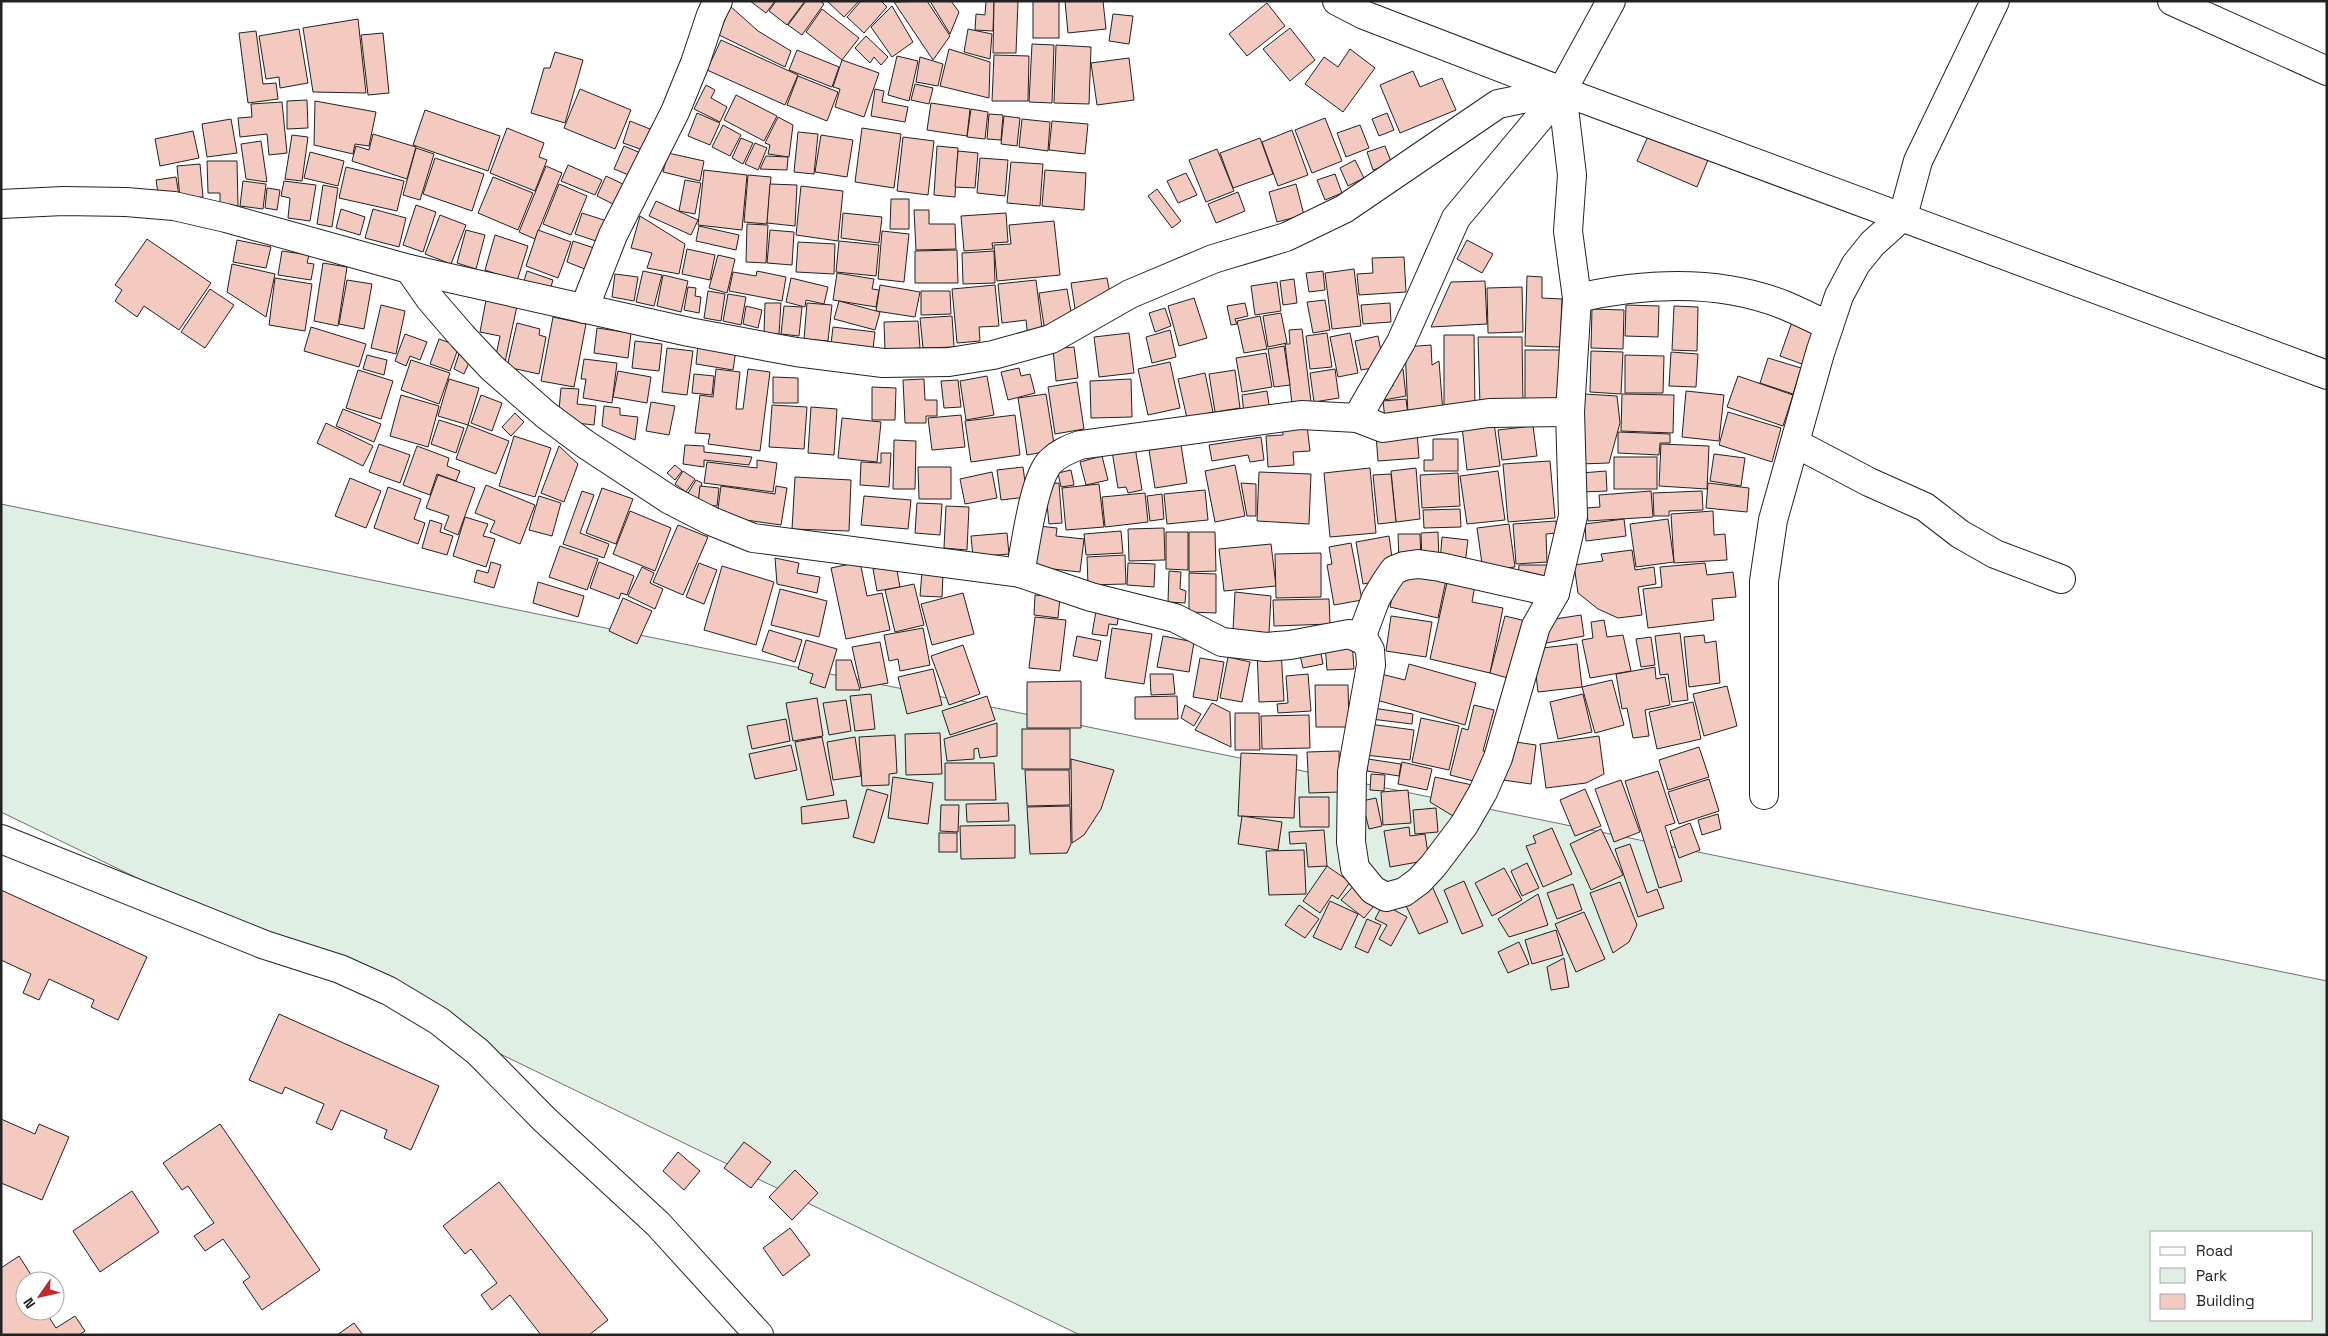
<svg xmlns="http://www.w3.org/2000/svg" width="2328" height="1336" viewBox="0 0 2328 1336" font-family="'Space Grotesk',sans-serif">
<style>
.green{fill:#e0efe3;stroke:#6f6f6f;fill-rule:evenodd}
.building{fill:#f3c9c0;stroke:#222}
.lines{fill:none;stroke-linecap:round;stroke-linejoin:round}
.street-casing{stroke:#222;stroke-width:30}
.street{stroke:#fff;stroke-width:28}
</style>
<rect width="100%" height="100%" fill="#fff"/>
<path class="green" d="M1 504 2327 981V1335H1080L1 812ZM2152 1232H2312V1320H2152Z"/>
<g class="building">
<polygon points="750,1 775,1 766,13"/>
<polygon points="776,1 805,1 787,25 769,11"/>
<polygon points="806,1 820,1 824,4 802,35 788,25"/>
<polygon points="827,1 859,1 844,17"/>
<polygon points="861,1 881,1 887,7 864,33 847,17"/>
<polygon points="927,1 950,36 933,60 894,2"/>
<polygon points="930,1 951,1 959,12 950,34"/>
<polygon points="986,1 994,1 993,31 975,30 976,14 985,15"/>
<polygon points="994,1 1018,1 1016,53 993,53"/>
<rect x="1033" y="1" width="26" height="37"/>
<polygon points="1065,1 1103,1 1106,29 1068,33"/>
<polygon points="1267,3 1285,26 1247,56 1229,34"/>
<polygon points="730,6 758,31 791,51 785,67 719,35"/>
<polygon points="892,6 913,42 892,57 871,27"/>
<polygon points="822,9 859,38 842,60 806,32"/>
<polygon points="1113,14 1133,16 1129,44 1109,41"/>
<polygon points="358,19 366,93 313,92 303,28"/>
<polygon points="1290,28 1315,60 1290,81 1263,49"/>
<polygon points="299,29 308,83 280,88 279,77 266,79 259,36"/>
<polygon points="968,29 992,34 990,59 964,52"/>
<polygon points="256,31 263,84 276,83 278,99 248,103 239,33"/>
<polygon points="383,33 389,93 368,95 361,35"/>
<polygon points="866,36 888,57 881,65 874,57 870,63 855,48"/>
<polygon points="721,40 798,75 785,105 707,70"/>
<polygon points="1032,44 1054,45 1052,103 1029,102"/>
<polygon points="1056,45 1091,47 1089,104 1054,103"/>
<polygon points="949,49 990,62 989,98 940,86"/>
<polygon points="1350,49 1375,68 1343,112 1305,84 1324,57 1338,67"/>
<polygon points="797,50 839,67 832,87 789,70"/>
<polygon points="555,52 583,60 565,123 531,113 544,68 550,68"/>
<polygon points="994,55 1029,56 1028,101 992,101"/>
<polygon points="897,56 918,61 909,101 888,95"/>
<polygon points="920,57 943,64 938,86 916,82"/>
<polygon points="1129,58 1134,100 1097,105 1091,63"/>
<polygon points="842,60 879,73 864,117 835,107 840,89 833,87"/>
<polygon points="1413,71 1420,87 1442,78 1456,110 1400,133 1380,85"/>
<polygon points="798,76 838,92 827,121 787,105"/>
<polygon points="915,84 933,88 929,104 911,100"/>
<polygon points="706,85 715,90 711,98 727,107 720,122 694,109"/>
<polygon points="580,89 631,110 615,149 564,128"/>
<polygon points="875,89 884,91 882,102 908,107 905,122 871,116"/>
<polygon points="736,95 777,116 764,141 724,120"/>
<polygon points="307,100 308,128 287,129 287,101"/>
<polygon points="315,101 376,112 369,146 355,144 353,154 314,145"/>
<polygon points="282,102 287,153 269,155 267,134 240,137 238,118 252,117 251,104"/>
<polygon points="931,103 970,109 967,136 927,130"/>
<polygon points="971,109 988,112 985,139 967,137"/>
<polygon points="425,110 500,136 488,171 413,145"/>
<polygon points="697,113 720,123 710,145 688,136"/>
<polygon points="1387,113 1394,130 1379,136 1372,119"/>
<polygon points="989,114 1003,115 1001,140 987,139"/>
<polygon points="1004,116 1020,118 1017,146 1001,144"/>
<polygon points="778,117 793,125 789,157 768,154 770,145 765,143"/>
<polygon points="1325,118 1342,161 1312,173 1295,130"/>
<polygon points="231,119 237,153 207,157 202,124"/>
<polygon points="1022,119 1050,122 1048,151 1019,147"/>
<polygon points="630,121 650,129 643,150 623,143"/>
<polygon points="1052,121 1088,124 1085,154 1049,150"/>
<polygon points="723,125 741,135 730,156 712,147"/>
<polygon points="1360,125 1369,148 1346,157 1337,133"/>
<polygon points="507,128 544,143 539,157 547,160 535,191 490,173"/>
<polygon points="862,128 901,134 894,188 855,182"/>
<polygon points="1292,130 1308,175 1278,186 1262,142"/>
<polygon points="193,131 199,158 160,166 155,139"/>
<polygon points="798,132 818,134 814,174 794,172"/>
<polygon points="373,134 416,147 407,179 352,161 356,146 369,150"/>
<polygon points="1649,134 1708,160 1697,187 1637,161"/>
<polygon points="292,135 308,137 302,181 285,179"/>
<polygon points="821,135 853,140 847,177 815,172"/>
<polygon points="903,137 934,141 928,195 897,191"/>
<polygon points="741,138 753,143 743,164 732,158"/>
<polygon points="1260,138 1273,174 1233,188 1220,153"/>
<polygon points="261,141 267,182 246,179 241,144"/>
<polygon points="755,143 767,148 758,170 745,164"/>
<polygon points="624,146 643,154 634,177 614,169"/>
<polygon points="937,146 958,148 955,197 934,195"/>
<polygon points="1385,146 1392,164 1373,170 1367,152"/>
<polygon points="416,148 434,154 420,200 403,195"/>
<polygon points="1217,149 1234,191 1206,202 1189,160"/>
<polygon points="958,151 978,153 975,188 955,187"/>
<polygon points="310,152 344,161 338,186 304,178"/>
<polygon points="668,153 704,161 700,181 663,172"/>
<polygon points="766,156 788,157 787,170 760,169"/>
<polygon points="435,158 484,174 472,211 423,194"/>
<polygon points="980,158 1008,160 1005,196 977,193"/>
<polygon points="1355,160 1364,178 1348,186 1340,168"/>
<polygon points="207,161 237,161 238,206 220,207 220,193 208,193"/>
<polygon points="1011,162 1043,164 1040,206 1007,203"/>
<polygon points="200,164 203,197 180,199 177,166"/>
<polygon points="568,165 602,180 595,195 561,181"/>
<polygon points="546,166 562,173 535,239 519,232"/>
<polygon points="346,167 404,181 397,211 339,198"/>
<polygon points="704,170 747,175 742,230 698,225"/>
<polygon points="1045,170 1086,173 1084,210 1042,206"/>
<polygon points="1186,173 1197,195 1178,203 1167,181"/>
<polygon points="1335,174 1342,193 1325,200 1317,180"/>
<polygon points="748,175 771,177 767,224 744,222"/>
<polygon points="606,176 627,186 617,206 597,196"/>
<polygon points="176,177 179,196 159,200 156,180"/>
<polygon points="493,177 533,193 518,230 478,213"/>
<polygon points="685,180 701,183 695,214 679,211"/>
<polygon points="243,181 266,184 263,209 240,206"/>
<polygon points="284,181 316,185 310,221 288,218 290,198 281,196"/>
<polygon points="559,184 587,196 571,235 543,224"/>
<polygon points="770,184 797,185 795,226 767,223"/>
<polygon points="1296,184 1304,215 1277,222 1269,192"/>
<polygon points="323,185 338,188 332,227 317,224"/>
<polygon points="801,186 843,191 838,241 796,235"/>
<polygon points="267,188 280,190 277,210 265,208"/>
<polygon points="1157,189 1181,221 1172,228 1148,196"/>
<polygon points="1238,192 1245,211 1216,223 1208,204"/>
<polygon points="891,199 909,199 909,229 890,229"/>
<polygon points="656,201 698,220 691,235 649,216"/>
<polygon points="416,205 436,212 423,252 403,245"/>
<polygon points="341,209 365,217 360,235 336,228"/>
<polygon points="373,209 406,218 399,247 365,238"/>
<polygon points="914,210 929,210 929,224 955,224 956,249 916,250"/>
<polygon points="582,213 610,222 602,243 575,234"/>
<polygon points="843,213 882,217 879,243 841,238"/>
<polygon points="1006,213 1008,242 992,243 993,249 964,251 961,216"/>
<polygon points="440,215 466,225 451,264 425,254"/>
<polygon points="640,216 685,244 679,274 647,268 652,253 631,248"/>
<polygon points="1054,221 1060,275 997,281 994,245 1011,244 1009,225"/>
<polygon points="747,224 768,225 766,263 746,262"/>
<polygon points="699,226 739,235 736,250 696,241"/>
<polygon points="466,230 485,235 476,269 457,263"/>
<polygon points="538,230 571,242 558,278 526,266"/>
<polygon points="770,230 794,232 792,265 767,263"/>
<polygon points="882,231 909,234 904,282 878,279"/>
<polygon points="495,235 528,246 517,281 485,270"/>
<polygon points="147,239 211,283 179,330 144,306 137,317 115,301 122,290 115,285"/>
<polygon points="237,240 271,247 266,268 233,262"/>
<polygon points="1467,240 1493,254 1482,273 1457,259"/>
<polygon points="573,241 597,249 590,271 567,262"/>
<polygon points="839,241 879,245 876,276 836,272"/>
<polygon points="798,242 835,244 834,274 796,272"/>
<polygon points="687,249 715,255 710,280 682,274"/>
<polygon points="957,250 958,283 915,283 915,251"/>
<polygon points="282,251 309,255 307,263 314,264 311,280 278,275"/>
<polygon points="994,251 995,283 963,284 962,253"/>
<polygon points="718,255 735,259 727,293 709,288"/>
<polygon points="1404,257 1406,292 1359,295 1357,274 1373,273 1372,258"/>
<polygon points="323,263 347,267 338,326 314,321"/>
<polygon points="232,264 275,274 266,317 227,292"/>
<polygon points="1354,269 1361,326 1332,329 1325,273"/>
<polygon points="527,271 553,280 549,293 523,284"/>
<polygon points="643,271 662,275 654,306 636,302"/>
<polygon points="757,271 786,277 782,301 729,291 733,272 756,276"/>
<polygon points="1323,271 1325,290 1309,292 1306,273"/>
<polygon points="837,273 874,279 872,289 879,290 876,307 833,300"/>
<polygon points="615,274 638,277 634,301 612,297"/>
<polygon points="663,275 688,281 681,312 657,306"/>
<polygon points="1527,276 1542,277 1542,298 1562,299 1560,347 1525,346"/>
<polygon points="275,278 312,284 305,331 269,325"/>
<polygon points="791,278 828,287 824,304 806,300 805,307 786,302"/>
<polygon points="1107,278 1111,299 1076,315 1071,283"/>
<polygon points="1294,279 1297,303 1283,305 1280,281"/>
<polygon points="347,280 372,284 364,329 339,324"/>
<polygon points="1036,280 1043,336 1028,338 1026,320 1002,323 998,284"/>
<polygon points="1485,281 1487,324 1431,327 1451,282"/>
<polygon points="1277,282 1281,311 1255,315 1251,286"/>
<polygon points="880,285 920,292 915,317 876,311"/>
<polygon points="995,285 999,326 979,327 980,341 957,343 952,289"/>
<polygon points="688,287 696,288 695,296 701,297 699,313 684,310"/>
<polygon points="1522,287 1523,332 1488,333 1487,288"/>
<polygon points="210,289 234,305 205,348 181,332"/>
<polygon points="1067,289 1072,318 1045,332 1039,293"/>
<polygon points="708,291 725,294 721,321 704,318"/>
<polygon points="921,291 950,291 951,314 921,315"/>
<polygon points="728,294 746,297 741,325 723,321"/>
<polygon points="1194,298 1207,338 1179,346 1168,306"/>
<polygon points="486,300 517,306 505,362 495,360 500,336 480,332"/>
<polygon points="1325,300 1330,330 1313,333 1307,302"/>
<polygon points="839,301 880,312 875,330 834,319"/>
<polygon points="765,303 781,303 779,334 764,333"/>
<polygon points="807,303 832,305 828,341 804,339"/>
<polygon points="1245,303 1248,316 1235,319 1237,324 1231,325 1227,306"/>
<polygon points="1390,303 1391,322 1363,324 1361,305"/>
<polygon points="381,305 405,311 396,354 371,348"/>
<polygon points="1626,305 1659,306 1658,337 1625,336"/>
<polygon points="746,306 762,310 758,328 743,324"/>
<polygon points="784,306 802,307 799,336 781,334"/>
<polygon points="1674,306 1698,307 1697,351 1672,350"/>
<polygon points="1165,308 1171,326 1155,332 1149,313"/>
<polygon points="1592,309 1624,310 1623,349 1591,348"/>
<polygon points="1281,313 1287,343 1268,347 1263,316"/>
<polygon points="952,316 954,347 923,348 920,318"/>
<polygon points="1260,316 1267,349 1244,353 1237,321"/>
<polygon points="553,317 586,324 574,387 541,381"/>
<polygon points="918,321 920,348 885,351 884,322"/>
<polygon points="1792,322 1815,331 1802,364 1780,356"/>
<polygon points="517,323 540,329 539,335 546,337 539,374 507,367"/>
<polygon points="311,327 366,344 359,367 304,351"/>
<polygon points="833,327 875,332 873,349 831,344"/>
<polygon points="597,328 631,333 628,358 594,353"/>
<polygon points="1302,329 1311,402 1292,404 1285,344 1290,344 1289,330"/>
<polygon points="1170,330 1176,357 1152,363 1146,337"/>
<polygon points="1129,333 1134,373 1099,377 1094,337"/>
<polygon points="1327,333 1332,367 1310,369 1306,336"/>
<polygon points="1350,333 1358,373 1338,377 1330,337"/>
<polygon points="405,334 427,342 420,360 410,356 406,366 395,361"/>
<polygon points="1444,335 1474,335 1475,411 1444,411"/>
<polygon points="1378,336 1384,366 1361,370 1355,341"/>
<polygon points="1478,337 1522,337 1523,405 1480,406"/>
<polygon points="439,339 459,346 450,371 430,364"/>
<polygon points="635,341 662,344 659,371 632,368"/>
<polygon points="698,344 736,350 733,370 696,364"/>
<polygon points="1431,345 1432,365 1439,361 1443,413 1408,415 1405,347"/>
<polygon points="1284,346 1290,385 1274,387 1268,349"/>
<polygon points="1074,347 1078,378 1056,381 1053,349"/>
<polygon points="667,348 693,351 687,395 662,392"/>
<rect x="1525" y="350" width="36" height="52"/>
<polygon points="1591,351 1623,352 1621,394 1590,392"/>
<polygon points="1671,352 1698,354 1696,387 1669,386"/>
<polygon points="1266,353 1272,387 1242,392 1236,358"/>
<polygon points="459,354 471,358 464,374 454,369"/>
<polygon points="367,355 387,360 384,375 363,369"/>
<polygon points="1625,355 1664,356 1663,393 1625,393"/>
<polygon points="1768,358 1801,368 1793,394 1760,383"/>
<polygon points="584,359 617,363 612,403 583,398 586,379 581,379"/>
<polygon points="411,360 450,373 439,404 401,390"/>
<polygon points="1170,362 1180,408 1148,415 1138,369"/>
<polygon points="1019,368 1021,376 1030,374 1035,393 1008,400 1001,372"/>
<polygon points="716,369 740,372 736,409 743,409 748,369 770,372 760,451 708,444 710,434 695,433 700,395 713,397"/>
<polygon points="1335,369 1339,398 1314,402 1310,373"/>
<polygon points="1403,369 1406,396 1384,400 1382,388 1393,386 1391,370"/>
<polygon points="358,370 393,381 381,419 346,408"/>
<polygon points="1235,370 1240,408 1215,412 1209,374"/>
<polygon points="618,371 651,377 647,403 613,397"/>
<polygon points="1205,373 1213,412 1187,418 1178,379"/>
<polygon points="694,374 714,376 712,395 692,393"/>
<polygon points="987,376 994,415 966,420 960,381"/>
<polygon points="1738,376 1793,395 1783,426 1727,407"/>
<polygon points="773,377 798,378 798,403 773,403"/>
<polygon points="449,379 479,388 468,425 438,416"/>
<polygon points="924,379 925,400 937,400 937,416 926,416 926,423 905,423 903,380"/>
<polygon points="1131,379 1132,417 1091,418 1090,381"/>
<polygon points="958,380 961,407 944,408 941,381"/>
<polygon points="1077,382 1084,429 1055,434 1048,387"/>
<polygon points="872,387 896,388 895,420 872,420"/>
<polygon points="561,388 579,389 577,404 596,406 594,425 558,421"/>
<polygon points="1267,391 1270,411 1244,414 1242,395"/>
<polygon points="1686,391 1724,395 1719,441 1682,437"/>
<polygon points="1046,394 1055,450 1027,455 1018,398"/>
<polygon points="1585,394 1617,396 1620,423 1609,463 1580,464"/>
<polygon points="1622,394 1674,395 1673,433 1621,431"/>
<polygon points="401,395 439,406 428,447 390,436"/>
<polygon points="481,395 502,403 492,431 471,423"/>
<polygon points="1406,399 1408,416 1385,419 1383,401"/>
<polygon points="651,402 675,406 669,435 646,431"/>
<polygon points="772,405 807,407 804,449 769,447"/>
<polygon points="604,406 620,408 620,415 638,417 635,440 602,426"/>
<polygon points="811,407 837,409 834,455 808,453"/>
<polygon points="343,409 381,424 374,442 336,426"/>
<polygon points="1728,412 1781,428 1772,462 1719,445"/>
<polygon points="515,413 524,422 511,436 502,427"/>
<polygon points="961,415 965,447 932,450 928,418"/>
<polygon points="1015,415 1020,455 971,462 965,421"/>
<polygon points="842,418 881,422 877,462 838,458"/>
<polygon points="439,420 464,428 456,453 431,444"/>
<polygon points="326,423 373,446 363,466 317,443"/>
<polygon points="1494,423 1500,466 1467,470 1462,427"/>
<polygon points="468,425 509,441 496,474 456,459"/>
<polygon points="1307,425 1310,451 1293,452 1294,465 1268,467 1266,436 1283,435 1282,426"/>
<polygon points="1533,426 1537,456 1502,460 1498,430"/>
<polygon points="1417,432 1419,458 1378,461 1376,435"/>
<polygon points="1618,432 1670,434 1670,443 1660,443 1659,455 1618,453"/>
<polygon points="514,436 551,448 535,497 499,486"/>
<polygon points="1261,437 1264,460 1250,462 1248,455 1212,461 1209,445"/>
<polygon points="1433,439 1458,439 1458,471 1424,471 1424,460 1433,460"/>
<polygon points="894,440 916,441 915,489 893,489"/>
<polygon points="379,444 410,455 400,483 369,472"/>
<polygon points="1661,444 1709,446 1707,489 1659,486"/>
<polygon points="685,445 704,446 704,452 752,457 749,465 704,460 704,467 683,464"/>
<polygon points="1181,445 1187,483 1155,488 1149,450"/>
<polygon points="417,446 449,458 447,466 460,471 456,481 437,474 430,495 403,485"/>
<polygon points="559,446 578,464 564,502 541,493"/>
<polygon points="1135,447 1142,490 1128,493 1126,487 1118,488 1112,451"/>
<polygon points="881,453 891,453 889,487 860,485 861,462 881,463"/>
<polygon points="1714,454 1745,458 1741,486 1710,481"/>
<polygon points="1102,456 1108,480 1086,485 1080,462"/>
<rect x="1614" y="457" width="43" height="32"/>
<polygon points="757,460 777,463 773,492 704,483 707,462 757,468"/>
<polygon points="1550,461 1555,518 1508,522 1503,464"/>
<polygon points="675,465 682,471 675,480 667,473"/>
<polygon points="1235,465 1245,516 1215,522 1205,471"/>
<polygon points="918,467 951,467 951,499 919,499"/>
<polygon points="1023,467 1027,497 1001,500 997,470"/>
<polygon points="1370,468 1376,533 1330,537 1324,473"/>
<polygon points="1416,468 1420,519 1396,522 1391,471"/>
<polygon points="1071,470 1074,485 1061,487 1058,473"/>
<polygon points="683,471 695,479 686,492 675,484"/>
<polygon points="1498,471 1505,520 1467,524 1460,476"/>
<polygon points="1606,471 1607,491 1582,492 1581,473"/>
<polygon points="992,472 997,498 965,504 960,479"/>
<polygon points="1259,472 1311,474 1309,524 1257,521"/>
<polygon points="1458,473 1460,506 1422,508 1420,475"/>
<polygon points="1391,474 1396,522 1378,524 1373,475"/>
<polygon points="438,475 475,488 458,535 444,529 449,516 426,508"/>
<polygon points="795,477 851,480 849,531 792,529"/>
<polygon points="350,478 381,491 366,528 335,516"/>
<polygon points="696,480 702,483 698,500 687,495"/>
<polygon points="1059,483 1062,523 1049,524 1045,484"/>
<polygon points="1241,483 1256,484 1256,516 1247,516"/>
<polygon points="1708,483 1749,488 1747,512 1706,508"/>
<polygon points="1099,484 1104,527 1066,530 1062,488"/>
<polygon points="486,485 535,505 520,544 490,532 495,521 475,513"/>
<polygon points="700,486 719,488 717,506 698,504"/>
<polygon points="721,486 775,494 776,486 787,488 781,525 717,516"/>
<polygon points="388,487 421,499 414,519 425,523 418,544 374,528"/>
<polygon points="602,488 633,499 616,544 586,533"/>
<polygon points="1205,490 1208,520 1167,524 1164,494"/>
<polygon points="582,491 594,495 580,533 609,544 604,558 563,544"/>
<polygon points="1651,491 1653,517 1588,521 1586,508 1600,507 1599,495"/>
<polygon points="1702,491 1703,510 1669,511 1669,516 1654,516 1653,493"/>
<polygon points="1145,493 1148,522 1105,527 1102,497"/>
<polygon points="1162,494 1164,519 1150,521 1147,496"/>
<polygon points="539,496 561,503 552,536 529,530"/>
<polygon points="864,496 911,500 908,529 861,525"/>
<polygon points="917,503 942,504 940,535 915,533"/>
<polygon points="946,506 969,507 967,550 944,548"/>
<polygon points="1460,509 1461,527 1424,528 1423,510"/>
<polygon points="630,511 671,528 655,571 613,554"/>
<polygon points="1713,511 1714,535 1725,534 1727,560 1674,563 1671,514"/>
<polygon points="465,517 488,524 483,536 495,539 486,567 453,556"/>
<polygon points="1624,519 1626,536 1586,541 1585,524"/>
<polygon points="1668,519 1674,562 1636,567 1630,524"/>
<polygon points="430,520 442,524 440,532 453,536 447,555 422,548"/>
<polygon points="1556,521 1557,533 1546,534 1547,562 1516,564 1513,524"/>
<polygon points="1509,524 1515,567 1483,571 1477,528"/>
<polygon points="678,525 708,537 683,595 653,582"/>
<polygon points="1039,526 1057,528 1056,536 1084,539 1080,572 1035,567"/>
<polygon points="1164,528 1165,560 1129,561 1128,529"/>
<polygon points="1121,531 1123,553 1086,555 1084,534"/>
<polygon points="1166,532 1188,532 1188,570 1166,569"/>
<polygon points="1189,532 1215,532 1216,571 1189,572"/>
<polygon points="1438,532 1439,561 1422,562 1421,533"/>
<polygon points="1007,533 1009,554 973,557 971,536"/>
<polygon points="1398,534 1420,534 1421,561 1399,561"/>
<polygon points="1389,536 1393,565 1383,580 1363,584 1356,542"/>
<polygon points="1442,537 1468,540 1465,564 1440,562"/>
<polygon points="1351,543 1362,600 1334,605 1327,565 1332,564 1329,547"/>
<polygon points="1271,544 1276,586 1224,591 1219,549"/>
<polygon points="560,546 598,559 587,590 549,577"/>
<polygon points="1632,550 1635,570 1654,567 1656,584 1638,587 1642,615 1618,618 1598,609 1578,593 1574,565 1603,561 1601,554"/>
<polygon points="1321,553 1321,597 1276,598 1275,554"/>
<polygon points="1125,555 1126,584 1088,585 1087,557"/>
<polygon points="775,558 799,563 797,573 820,577 817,593 777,584"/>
<polygon points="491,562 501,565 494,588 474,582 477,570 488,573"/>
<polygon points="599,562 634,576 627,595 621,593 619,599 590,588"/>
<polygon points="860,562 867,596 882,593 890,630 846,639 831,568"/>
<polygon points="699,563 717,570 704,604 686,597"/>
<polygon points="1128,563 1155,564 1154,587 1127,585"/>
<polygon points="1705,563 1707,575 1733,572 1736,597 1712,599 1714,620 1648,628 1643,589 1662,587 1660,567"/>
<polygon points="896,565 900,587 877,591 873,569"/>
<polygon points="1519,565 1551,565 1549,584 1518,580"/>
<polygon points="722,566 774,582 756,645 704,630"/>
<polygon points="642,567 654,573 650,583 663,589 655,609 628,596"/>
<polygon points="1398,569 1446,580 1438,618 1390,607"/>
<polygon points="1169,571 1181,572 1180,589 1186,591 1185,603 1168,602"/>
<polygon points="922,572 943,574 942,597 920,596"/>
<polygon points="1189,573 1216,574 1216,613 1189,612"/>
<polygon points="1448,578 1475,585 1472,602 1503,608 1490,673 1430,659"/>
<polygon points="538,582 584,596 578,617 533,603"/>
<polygon points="914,584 924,625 895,632 885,590"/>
<polygon points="780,589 827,601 819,637 771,625"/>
<polygon points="1235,592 1271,596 1269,633 1233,630"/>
<polygon points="963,593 974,634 932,645 921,604"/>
<polygon points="1035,595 1060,597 1058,618 1034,615"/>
<polygon points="623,598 652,611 637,644 609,631"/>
<polygon points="1329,599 1330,624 1274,626 1273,600"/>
<polygon points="1096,611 1119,614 1117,625 1109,624 1107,636 1092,634"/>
<polygon points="1581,615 1584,636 1546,643 1542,621"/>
<polygon points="1391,616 1432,622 1426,657 1386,651"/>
<polygon points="1505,616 1530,622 1515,680 1490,673"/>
<polygon points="1035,617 1066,620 1060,671 1029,668"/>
<polygon points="1604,620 1607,637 1623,635 1631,671 1590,678 1582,640 1593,638 1591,622"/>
<polygon points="923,628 930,665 900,671 898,659 889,661 884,635"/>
<polygon points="1112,628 1152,634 1144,684 1105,678"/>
<polygon points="769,630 802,640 795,662 762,651"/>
<polygon points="1680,633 1688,700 1672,702 1668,674 1660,675 1655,636"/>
<polygon points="1704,635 1705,643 1716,641 1720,683 1689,687 1684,637"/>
<polygon points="1077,636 1101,641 1097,661 1073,656"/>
<polygon points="1163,636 1194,642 1189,672 1157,667"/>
<polygon points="1651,637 1655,665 1641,667 1636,639"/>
<polygon points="806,640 837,649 825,688 810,683 813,674 798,669"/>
<polygon points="1352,641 1354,669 1327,670 1325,644"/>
<polygon points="880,642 888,683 861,688 852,647"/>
<polygon points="1319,643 1323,664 1303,668 1298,647"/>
<polygon points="1577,644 1582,687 1538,692 1533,649"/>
<polygon points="963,645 980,694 949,705 931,656"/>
<polygon points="1281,650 1284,701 1259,702 1257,651"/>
<polygon points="1228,657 1250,662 1242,702 1220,698"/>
<polygon points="1200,658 1224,662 1217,701 1193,697"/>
<polygon points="836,660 851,660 860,690 836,690"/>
<polygon points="1409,664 1476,683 1465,725 1373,699 1381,674 1405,680"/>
<polygon points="1655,667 1656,679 1665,677 1670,705 1645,710 1649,736 1633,738 1627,708 1622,709 1616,674"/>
<polygon points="933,669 942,705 907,714 898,677"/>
<polygon points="1150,674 1173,674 1175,694 1151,695"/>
<polygon points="1308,674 1311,711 1278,713 1277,704 1288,703 1286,676"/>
<polygon points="1612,680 1624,725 1595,733 1582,687"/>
<polygon points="1081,681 1081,728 1027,728 1027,682"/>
<polygon points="1315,685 1348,685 1349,727 1316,727"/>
<polygon points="1727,686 1737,726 1704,736 1693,694"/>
<polygon points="871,694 875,729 855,731 850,696"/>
<polygon points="1583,694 1592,732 1558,739 1550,702"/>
<polygon points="987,696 995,720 950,735 942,711"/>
<polygon points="1177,696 1178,719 1135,719 1135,697"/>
<polygon points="817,698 823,736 793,741 786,703"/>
<polygon points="846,700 851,731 829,735 823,703"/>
<polygon points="1693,702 1701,739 1657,749 1649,712"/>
<polygon points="1212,703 1230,712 1231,747 1195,730"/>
<polygon points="1185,705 1201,714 1194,726 1181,718"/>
<polygon points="1474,705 1494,710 1483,751 1493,753 1485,784 1450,775 1462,728 1468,730"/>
<polygon points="1373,708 1413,714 1412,724 1371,719"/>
<polygon points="1235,713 1259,713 1260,750 1235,750"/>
<polygon points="1309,715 1310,748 1262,749 1261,716"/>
<polygon points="1421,718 1459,726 1449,770 1412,762"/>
<polygon points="786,719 790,741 752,749 747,726"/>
<polygon points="997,723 997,756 980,758 978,748 974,749 974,759 947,761 944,739"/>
<polygon points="1369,724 1414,730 1410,760 1365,755"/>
<rect x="1022" y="729" width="48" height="40"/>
<polygon points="940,733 942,774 906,775 905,734"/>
<polygon points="895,735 897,773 889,774 889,785 862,786 859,737"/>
<polygon points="1599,736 1604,774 1586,783 1546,788 1540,744"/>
<polygon points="822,737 834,795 807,800 795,742"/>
<polygon points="855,737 861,776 833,780 827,742"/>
<polygon points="1509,741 1536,745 1531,784 1503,780"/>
<polygon points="791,745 797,770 755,779 749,754"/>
<polygon points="1699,747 1709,777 1668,790 1659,760"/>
<polygon points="1339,751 1340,792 1309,793 1307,752"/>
<polygon points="1241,753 1297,755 1294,818 1238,816"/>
<polygon points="1071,759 1114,770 1101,809 1084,835 1072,843"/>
<polygon points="1368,759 1401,764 1399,776 1367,771"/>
<polygon points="1402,762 1432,769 1427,790 1398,784"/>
<polygon points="945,763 994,763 996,800 945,800"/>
<polygon points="1025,770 1069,770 1070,805 1027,806"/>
<polygon points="1658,771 1675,823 1665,826 1682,881 1659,888 1625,781"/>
<polygon points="1371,774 1385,775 1384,791 1370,790"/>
<polygon points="893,777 933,783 928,824 888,818"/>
<polygon points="1435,777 1477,786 1458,819 1430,802"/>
<polygon points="1709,779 1719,811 1679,824 1668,792"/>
<polygon points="1621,780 1640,832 1614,842 1595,789"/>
<polygon points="867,789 888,795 874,843 853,837"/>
<polygon points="1585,789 1601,826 1575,836 1560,800"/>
<polygon points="1408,790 1411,823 1383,825 1381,792"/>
<polygon points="1299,797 1329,797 1329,827 1300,827"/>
<polygon points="1376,798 1382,826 1369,829 1362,801"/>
<polygon points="846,800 849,818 802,824 801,807"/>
<polygon points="1008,803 1009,821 967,822 966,804"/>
<polygon points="941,805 959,805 958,832 940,831"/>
<polygon points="1070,806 1071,844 1067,853 1030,854 1027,807"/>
<polygon points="1436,808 1438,832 1415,834 1413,810"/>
<polygon points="1718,814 1721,829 1702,835 1698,820"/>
<polygon points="1242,816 1282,822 1278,850 1238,844"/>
<polygon points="1690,823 1700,850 1679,858 1670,831"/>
<polygon points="1015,825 1015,858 961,859 960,826"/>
<polygon points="1409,827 1410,836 1425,834 1429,860 1390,867 1384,831"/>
<polygon points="1552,828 1572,874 1543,887 1526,846 1536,843 1533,836"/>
<polygon points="1601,829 1623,875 1591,890 1570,844"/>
<polygon points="1324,830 1327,866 1308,867 1306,843 1290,844 1289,832"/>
<rect x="939" y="833" width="18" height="19"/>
<polygon points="1630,844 1647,893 1657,889 1664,908 1638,917 1615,849"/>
<polygon points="1304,850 1306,894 1269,895 1266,851"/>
<polygon points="1527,863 1539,888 1522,896 1511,871"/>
<polygon points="1327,866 1350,882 1338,899 1332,895 1320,913 1303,901"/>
<polygon points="1504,868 1522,900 1492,916 1475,883"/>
<polygon points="1464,881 1483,926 1462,934 1444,890"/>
<polygon points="1620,882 1637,925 1629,942 1613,953 1590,893"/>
<polygon points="1356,883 1378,901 1364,918 1341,900"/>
<polygon points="1573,884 1582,910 1557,919 1547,893"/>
<polygon points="1432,886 1448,922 1419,934 1403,899"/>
<polygon points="1,890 147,957 118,1020 91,1007 94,1000 49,979 39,1000 23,993 31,974 1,960"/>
<polygon points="1538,894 1548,925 1509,937 1498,919"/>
<polygon points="1330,901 1358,914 1341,950 1313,937"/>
<polygon points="1383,904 1407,917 1391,946 1379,939 1387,925 1375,919"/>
<polygon points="1299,905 1319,919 1305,938 1285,925"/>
<polygon points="1584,912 1605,959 1576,972 1555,924"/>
<polygon points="1367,919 1381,925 1368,953 1355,947"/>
<polygon points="1556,930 1563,955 1532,964 1525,940"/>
<polygon points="1519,942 1529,964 1508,973 1498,952"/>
<polygon points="1564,958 1569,987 1551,990 1547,967"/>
<polygon points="279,1014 439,1086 411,1150 384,1138 387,1130 341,1110 332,1130 316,1123 324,1104 285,1087 282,1094 249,1080"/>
<polygon points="1,1119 35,1134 39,1124 69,1137 42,1200 1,1183"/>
<polygon points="220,1124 320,1270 262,1310 243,1282 250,1277 223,1239 205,1251 194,1236 214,1223 188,1186 182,1190 163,1163"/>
<polygon points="744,1142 771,1162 751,1188 724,1168"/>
<polygon points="678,1152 700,1171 684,1190 663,1171"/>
<polygon points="795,1170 818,1193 792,1220 769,1197"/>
<polygon points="499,1182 608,1320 589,1335 541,1335 510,1295 492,1310 481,1295 497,1283 471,1249 465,1254 443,1226"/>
<polygon points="132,1191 159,1232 100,1272 73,1231"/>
<polygon points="790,1228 810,1255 783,1276 763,1248"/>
<polygon points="19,1256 35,1281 25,1281 25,1311 45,1311 56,1328 75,1316 85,1331 79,1335 1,1335 1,1268"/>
<polygon points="354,1323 363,1335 337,1335"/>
</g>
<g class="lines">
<defs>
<g id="street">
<polyline points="1337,1 1364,15 1562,91 2327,375"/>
<polyline points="2172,1 2327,71"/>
<polyline points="1,204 63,201 126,202 174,206 226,218 409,269 689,332 796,352 883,363 949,362 993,355 1051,339 1130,294 1213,259 1286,237 1344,209 1498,104 1562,91"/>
<polyline points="409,269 430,299 462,336 492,368 546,415 585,444 670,500 711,521 753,538 1020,573 1091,597 1175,618 1222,642 1266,647 1290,645 1349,634 1365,641 1370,650 1371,665 1352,772 1351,842 1355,868 1373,890 1386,897 1404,892 1419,881 1433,866 1464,825 1483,792 1498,758 1536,626 1555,593 1573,516 1570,412 1577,298 1568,231 1572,175 1562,91"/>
<path d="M1577 298C1644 283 1719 279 1784 305 1799 311 1814 319 1829 326"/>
<polyline points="584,309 613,235 675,112 695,63 711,15 718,1"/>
<polyline points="1357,418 1401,342 1456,218 1562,91 1611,1"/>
<polyline points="1795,443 1869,482 1925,507 1960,534 1995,554 2061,579"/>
<path d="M1020 573C1026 545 1033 481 1050 462 1059 453 1069 449 1080 445L1301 415 1357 418 1383 428 1489 413 1570 412"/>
<polyline points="1361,638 1376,598 1387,580 1394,570 1404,566 1418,564 1440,567 1555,593"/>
<polyline points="1764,795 1764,581 1773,520 1820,353 1839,296 1856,264 1872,244 1903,216 1918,161 1995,1"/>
<polyline points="1,839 265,945 340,969 389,991 439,1021 478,1052 545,1120 658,1224 759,1335"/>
</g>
</defs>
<use href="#street" class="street-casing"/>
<use href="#street" class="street"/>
</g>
<rect width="2328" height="1336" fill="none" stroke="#222222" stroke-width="5"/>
<rect x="2150" y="1231" width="162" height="90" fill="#ffffff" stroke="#a7a7a7"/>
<rect x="2160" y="1247" width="25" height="8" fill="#ffffff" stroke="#a7a7a7"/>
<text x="2196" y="1256" font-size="15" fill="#222222">Road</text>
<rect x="2160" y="1268" width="25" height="15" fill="#e0efe3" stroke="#a7a7a7"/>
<text x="2196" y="1281" font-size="15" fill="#222222">Park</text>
<rect x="2160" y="1294" width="25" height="15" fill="#f3c9c0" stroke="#a7a7a7"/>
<text x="2196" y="1306" font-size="15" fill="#222222">Building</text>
<g transform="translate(40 1296) rotate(236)"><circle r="24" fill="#ffffff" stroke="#a7a7a7"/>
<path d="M0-4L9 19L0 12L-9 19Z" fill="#c62828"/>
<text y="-8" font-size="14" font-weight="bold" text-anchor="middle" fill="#222222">N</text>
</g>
</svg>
